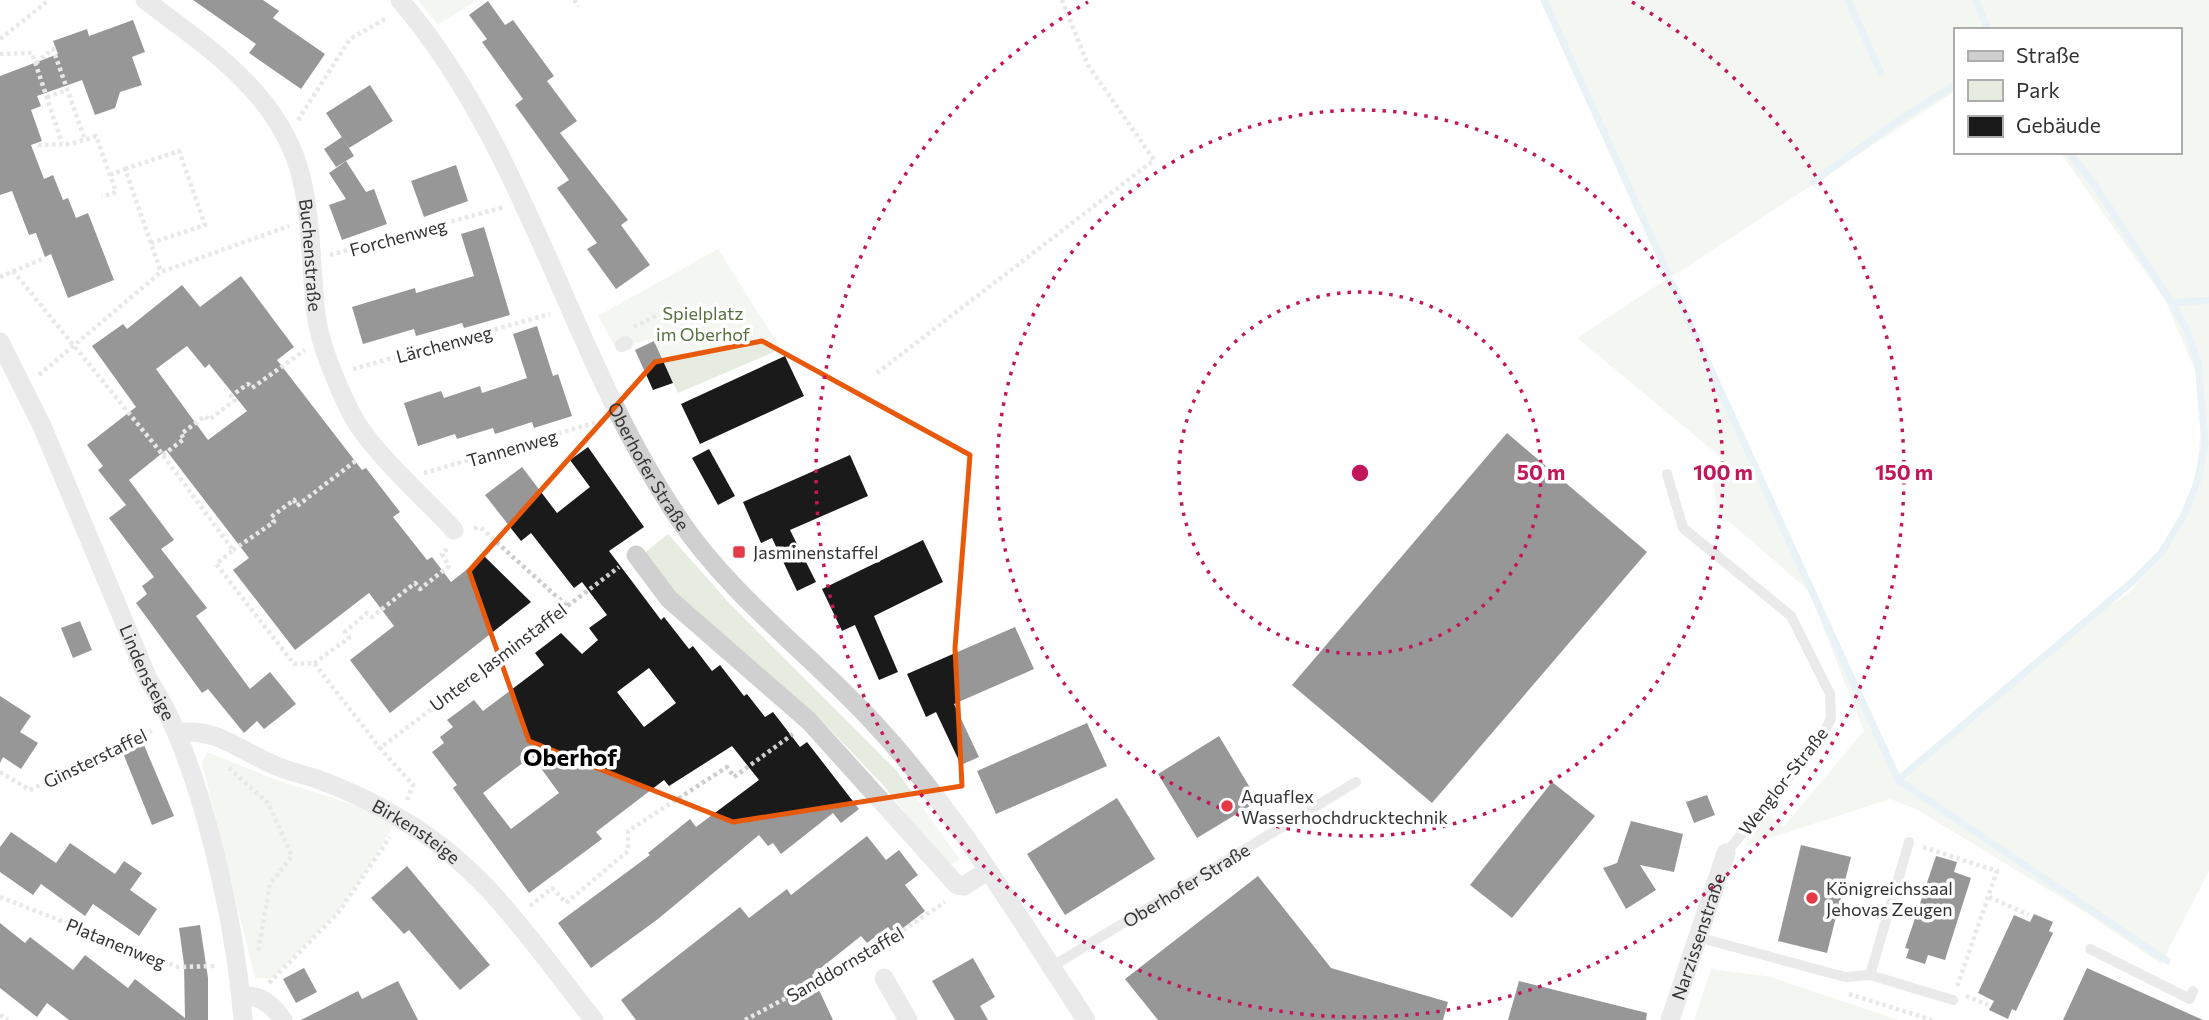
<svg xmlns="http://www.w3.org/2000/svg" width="2209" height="1020" viewBox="0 0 2209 1020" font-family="Commissioner,sans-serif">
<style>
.green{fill:#e6ecdf;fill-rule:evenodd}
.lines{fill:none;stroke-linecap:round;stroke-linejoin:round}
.stream{stroke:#cfe2ee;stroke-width:7}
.building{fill:#1a1a1a;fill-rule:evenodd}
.path{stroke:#cdcdcd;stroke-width:4.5;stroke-dasharray:3.5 3.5;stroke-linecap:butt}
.service{stroke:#d0d0d0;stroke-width:10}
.pedestrian{stroke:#d0d0d0;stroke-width:14}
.minor{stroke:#d0d0d0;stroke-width:19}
.marked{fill:none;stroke:#e8590c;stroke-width:5;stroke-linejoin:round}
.ring{fill:none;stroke:#c2185b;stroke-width:3.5;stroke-dasharray:3.5 7}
.poi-dot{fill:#e63946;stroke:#fff;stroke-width:2.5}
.labels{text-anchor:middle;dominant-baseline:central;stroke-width:7;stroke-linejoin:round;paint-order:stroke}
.street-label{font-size:18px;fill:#333;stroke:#fff}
.park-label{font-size:18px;fill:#56703f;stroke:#fff}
.poi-label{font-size:18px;fill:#333;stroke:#fff;text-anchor:start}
.district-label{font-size:24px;font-weight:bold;fill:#000;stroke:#fff}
.centre{fill:#c2185b;stroke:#fff;stroke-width:3.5}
.ring-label{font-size:21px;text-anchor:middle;font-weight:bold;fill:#c2185b;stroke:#fff;stroke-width:7;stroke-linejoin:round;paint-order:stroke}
</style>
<rect width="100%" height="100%" fill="#fff"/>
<g class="green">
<polygon points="418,0 477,0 438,25"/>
<path d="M1546 0H2209V871L2161 964 2085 912 1916 809 1890 799 1745 846 1768 814 1784 826 1864 731 1809 591 1717 511 1713 479 1722 458 1577 338 1670 277ZM1955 30H2179V152H2060L2165 300 2195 370 2202 416 2196 482 2170 543 2128 594 2098 613 1984 708 1903 781 1670 278 1955 91Z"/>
<polygon points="718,249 781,349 678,393 652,338 617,350 598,316"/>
<polygon points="668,534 730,604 896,770 960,860 952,864 943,861 884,786 824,723 705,625 642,555"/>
<polygon points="207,752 277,780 366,809 393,826 366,871 337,912 272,978 255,978 202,763"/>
<polygon points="1711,969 1767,976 1899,1020 1694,1020"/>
</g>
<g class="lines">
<g class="stream">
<polyline points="1544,0 1668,274"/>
<polyline points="1848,0 1881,73"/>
<polyline points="1976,0 1988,30"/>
<polyline points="1813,182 1902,118 1955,85"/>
<polyline points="1671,282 1898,780 2167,961"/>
<polyline points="2172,303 2209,300"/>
<polyline points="1898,780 2132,582 2161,553 2183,517 2197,483 2205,444 2198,364 2187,330 2172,303 2094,184 2069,152"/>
</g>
</g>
<g class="building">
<polygon points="193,0 263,0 279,11 273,18 325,54 301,89 249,53 256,44"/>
<polygon points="488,1 505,25 513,20 554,76 547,81 577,121 560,133 628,220 621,225 650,265 616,289 587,249 597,243 557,188 569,180 515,105 523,99 482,42 487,39 469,15"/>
<polygon points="133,20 145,52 132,57 142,85 120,92 115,108 95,115 82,80 37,96 41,106 31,110 42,141 31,145 44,179 53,175 63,200 68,198 76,218 88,213 114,280 68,298 51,254 45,257 36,233 29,235 12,191 0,195 0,76 58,54 53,41 87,29 89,36"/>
<polygon points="370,85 393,121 349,148 326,113"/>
<polygon points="342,137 354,156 336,167 324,149"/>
<polygon points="346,161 366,192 374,189 387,224 342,240 329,205 346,199 329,173"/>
<polygon points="456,165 468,201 424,217 411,181"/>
<polygon points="484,227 510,315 464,328 462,323 416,336 414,329 363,344 352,307 415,288 416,293 474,276 461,234"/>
<path d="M241 276 294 347 277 360 362 470 366 468 400 512 393 517 427 560 432 557 451 582 484 556 531 602 390 713 350 660 394 626 369 593 295 650 233 570 249 558 166 450 129 480 174 540 161 549 207 608 196 616 250 689 270 672 296 704 264 729 257 721 244 733 208 689 202 693 136 603 147 594 142 586 154 577 109 518 126 505 98 470 103 466 87 445 136 407 92 346 123 324 127 329 182 285 200 307ZM187 346 205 368 209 364 247 411 208 440 156 369Z"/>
<polygon points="537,326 553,376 558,374 572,416 534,428 532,422 495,434 493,428 457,439 455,434 418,446 404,403 441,391 444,398 480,386 482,393 527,378 513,334"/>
<polygon points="654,341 673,383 653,390 635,350"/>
<polygon points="785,356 804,396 700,444 681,404"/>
<polygon points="1507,433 1647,552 1432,803 1292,685"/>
<path d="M588 447 644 527 609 551 631 580 661 620 664 617 689 649 693 646 712 671 720 665 744 696 747 694 765 717 773 712 800 747 807 742 859 809 841 823 833 813 781 854 773 843 768 846 759 835 658 919 591 968 558 923 650 855 648 853 690 819 696 827 759 780 732 746 669 786 664 780 596 832 602 839 529 893 453 788 457 785 432 752 444 743 440 737 453 727 447 720 474 700 483 711 544 665 535 653 561 633 582 654 598 640 589 628 607 615 582 582 574 588 531 533 521 541 485 495 522 467 557 513 590 487 570 460ZM649 668 676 703 644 727 617 692ZM532 756 559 793 511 829 483 793Z"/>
<polygon points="709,449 735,496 718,505 692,458"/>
<polygon points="850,455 868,496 790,530 816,582 797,591 772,538 761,543 743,502"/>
<polygon points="923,540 943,582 874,616 898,672 879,680 855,625 842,631 822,589"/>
<polygon points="80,621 92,650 73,658 61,628"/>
<polygon points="1015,627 1034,669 954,704 979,757 961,765 936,712 926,717 907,674"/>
<polygon points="0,696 31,716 20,732 38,743 21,769 3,757 0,763"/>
<polygon points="1087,723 1107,766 996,814 977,771"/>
<polygon points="1219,736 1258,801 1197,838 1158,774"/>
<polygon points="144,745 174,816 152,825 123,753"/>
<polygon points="1552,782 1595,816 1512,918 1470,885"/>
<polygon points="1707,795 1715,815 1694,823 1686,802"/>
<polygon points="1117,798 1155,859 1065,915 1027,854"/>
<polygon points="1631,821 1683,834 1674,872 1640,865 1656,890 1626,909 1603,868 1617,863"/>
<polygon points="11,832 56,863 70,843 115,874 124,861 142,873 130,890 157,909 139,936 93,904 85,916 41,884 33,895 0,872 0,847"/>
<polygon points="867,836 886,860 899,850 918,875 905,885 925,911 894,935 888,927 867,943 861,936 812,975 833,1020 636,1020 621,1000 740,907 749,918 787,889 791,895"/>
<polygon points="1801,845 1851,857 1827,953 1778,941"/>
<polygon points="1936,856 1957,862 1954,872 1971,878 1945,960 1928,955 1925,964 1906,958 1909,949 1905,948"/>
<polygon points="407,866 490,965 460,990 409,930 404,934 371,898"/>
<polygon points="1258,876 1331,968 1448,1002 1443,1020 1158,1020 1125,979"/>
<polygon points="2034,914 2053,922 2049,931 2053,933 2016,1011 2012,1009 2008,1019 1989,1010 1994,1001 1978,993 2014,915 2030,922"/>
<polygon points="0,923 25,943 30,937 73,970 85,955 128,988 135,979 185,1018 184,964 179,928 200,925 208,978 208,1020 69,1020 47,1003 37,1017 0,988"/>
<polygon points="973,958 995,997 980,1006 988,1020 955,1020 932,981"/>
<polygon points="304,968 317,992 296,1003 283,979"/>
<polygon points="2087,968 2203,1020 2063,1020"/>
<polygon points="398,981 418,1020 301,1020 358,991 362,999"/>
<polygon points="1519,981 1647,1013 1646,1020 1508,1020"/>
</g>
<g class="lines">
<g class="path">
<polyline points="574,0 579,6"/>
<polyline points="0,39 49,0"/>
<polyline points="0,54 32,53 62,143"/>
<polyline points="36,63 53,49 85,140"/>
<polyline points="47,97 67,90"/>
<polyline points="298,120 350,39 387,18"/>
<polyline points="38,145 71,144 96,136 116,192 102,197"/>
<polyline points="125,169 179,151 205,225 151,243"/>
<polyline points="110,175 125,169 161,272"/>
<polyline points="330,255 504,207"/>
<polyline points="13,271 163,455 233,550 216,564 294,664 314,663 380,748"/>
<polyline points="0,277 42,259"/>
<polyline points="634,327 658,315"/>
<polyline points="353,369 550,314"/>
<polyline points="877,373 1154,160 1088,65 1062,0"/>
<polyline points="39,375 161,272 289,226"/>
<polyline points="163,455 184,439 181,434 205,416 209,420 235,400 231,396 248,384 252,388 305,350"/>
<polyline points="424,473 601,421"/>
<polyline points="474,528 481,528 567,606"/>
<polyline points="233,550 274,522 271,517 294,500 297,506 358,459"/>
<polyline points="314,663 349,638 345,632 367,613 372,617 415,583 420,589 449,566 442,554 447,549"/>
<polyline points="229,768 268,803 292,856 270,884 258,953"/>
<polyline points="0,772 30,790 152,731"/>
<polyline points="407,800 413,785 380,748 619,567"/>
<polyline points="1923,847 1997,871 1957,987"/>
<polyline points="0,897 178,967 217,966"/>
<polyline points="1989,897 2029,915"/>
<polyline points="530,906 552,888 566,903 628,851 628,831 727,767 734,777 793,734"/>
<polyline points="269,983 338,913 390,837"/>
<polyline points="1849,994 1932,1020"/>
<polyline points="1966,996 1988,1005"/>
<polyline points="0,1015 8,1020"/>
<polyline points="745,1020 870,953 945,902"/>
</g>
<g class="service">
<polyline points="1667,474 1683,528 1791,616 1830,694 1831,718 1823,735 1726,853"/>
<polyline points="1697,937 1845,977 1870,975 1953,1000"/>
<polyline points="2090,949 2190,999 2193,991"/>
<path id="s1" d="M1051 967 1356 782"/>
<polyline points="1870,975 1909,842"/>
</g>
<polyline class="pedestrian" points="622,345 626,343"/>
<g class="minor">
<path id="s2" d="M145 0C206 46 276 91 299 169 313 218 310 271 317 321 322 351 337 384 350 411 370 451 423 496 454 530"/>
<path id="s3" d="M400 0C529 151 569 356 679 519 730 595 811 655 873 722 956 811 1019 918 1086 1020"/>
<path id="s4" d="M0 342 42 426 148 679C201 759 235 923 243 1020"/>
<polyline points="636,555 669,599 809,721 957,885 964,886 987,871"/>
<path id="s5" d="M178 733C215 727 239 750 272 764 286 771 302 774 317 779 345 789 374 803 399 818 485 866 534 946 594 1020"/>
<polyline points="884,978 908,1020"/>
<path d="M241 996C259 994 273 1005 283 1020"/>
<path id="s6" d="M1670 1020 1726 853"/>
</g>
</g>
<path d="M0 0H2209V1020H0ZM762 341 970 455 955 648 962 786 733 822 529 741 469 571 655 362Z" fill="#fff" fill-opacity=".55" fill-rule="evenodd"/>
<path class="marked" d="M762 341 970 455 955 648 962 786 733 822 529 741 469 571 655 362Z"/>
<g class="ring">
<circle cx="1360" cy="473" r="181"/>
<circle cx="1360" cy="473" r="363"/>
<path d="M1632 2A544 544 0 1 1 1088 2"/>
</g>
<g class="poi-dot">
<rect x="732" y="545" width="14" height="14" rx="3.5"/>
<circle cx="1227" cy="806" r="7"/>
<circle cx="1812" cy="898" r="7"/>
</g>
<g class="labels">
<g class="street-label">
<text transform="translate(398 237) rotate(-15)">Forchenweg</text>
<text stroke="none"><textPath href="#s2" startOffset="320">Buchenstraße</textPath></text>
<text transform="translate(444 344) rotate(-15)">Lärchenweg</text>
<text transform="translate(512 448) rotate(-16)">Tannenweg</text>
<text stroke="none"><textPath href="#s3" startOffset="530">Oberhofer Straße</textPath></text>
<text transform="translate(498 657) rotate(-37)">Untere Jasminstaffel</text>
<text stroke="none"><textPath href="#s4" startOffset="362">Lindensteige</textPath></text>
<text transform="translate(95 758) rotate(-26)">Ginsterstaffel</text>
<text transform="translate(1783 781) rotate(-52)">Wenglor-Straße</text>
<text stroke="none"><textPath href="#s5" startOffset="261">Birkensteige</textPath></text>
<text stroke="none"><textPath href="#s1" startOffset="158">Oberhofer Straße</textPath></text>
<text stroke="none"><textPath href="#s6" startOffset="88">Narzissenstraße</textPath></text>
<text transform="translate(116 943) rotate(22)">Platanenweg</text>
<text transform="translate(845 964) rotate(-30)">Sanddornstaffel</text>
</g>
<g class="park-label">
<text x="703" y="313">Spielplatz<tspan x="703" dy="21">im Oberhof</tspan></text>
</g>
<g class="poi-label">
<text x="753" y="552">Jasminenstaffel</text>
<text x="1241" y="796">Aquaflex<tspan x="1241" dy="21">Wasserhochdrucktechnik</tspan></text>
<text x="1826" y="888">Königreichssaal<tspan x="1826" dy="21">Jehovas Zeugen</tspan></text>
</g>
<g class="district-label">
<text x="570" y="756">Oberhof</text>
</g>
</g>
<circle cx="1360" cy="473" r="10" class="centre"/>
<g class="ring-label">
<text x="1541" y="480">50 m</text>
<text x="1723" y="480">100 m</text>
<text x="1904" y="480">150 m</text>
</g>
<rect x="1954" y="28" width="228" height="126" fill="#ffffff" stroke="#adadad" stroke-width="2"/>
<rect x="1968" y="51" width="35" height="10" fill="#d0d0d0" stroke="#adadad" stroke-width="2"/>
<text x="2016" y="63" font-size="21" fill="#333333">Straße</text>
<rect x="1968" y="80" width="35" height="21" fill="#e6ecdf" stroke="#adadad" stroke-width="2"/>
<text x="2016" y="98" font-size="21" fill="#333333">Park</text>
<rect x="1968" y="116" width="35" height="21" fill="#1a1a1a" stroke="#adadad" stroke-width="2"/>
<text x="2016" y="133" font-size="21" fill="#333333">Gebäude</text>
</svg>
